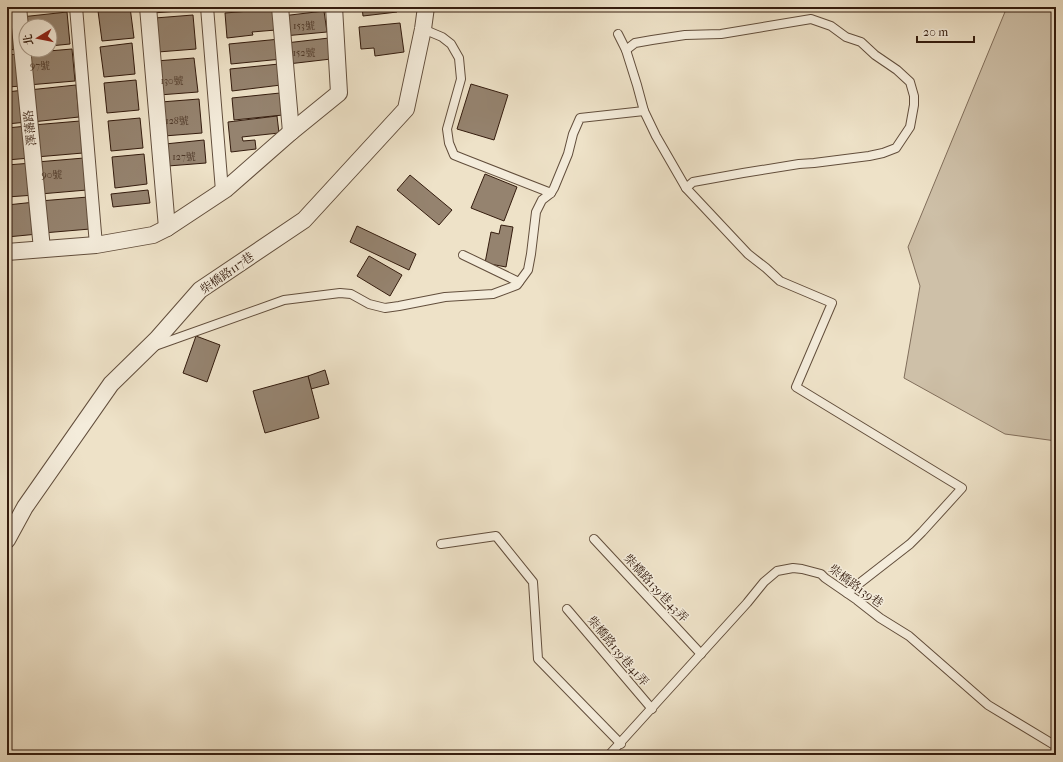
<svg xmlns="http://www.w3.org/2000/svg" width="1063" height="762" viewBox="0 0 1063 762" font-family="'IM FELL French Canon','Noto Serif TC',serif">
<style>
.green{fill:#cec0a8;stroke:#816e5b}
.building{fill:#95836f;stroke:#341c0e}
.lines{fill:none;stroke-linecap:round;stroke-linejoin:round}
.service-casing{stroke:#624e3c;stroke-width:10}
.pedestrian-casing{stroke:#624e3c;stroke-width:14}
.minor-casing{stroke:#624e3c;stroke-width:18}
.service{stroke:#f4ecdb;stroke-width:8}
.pedestrian{stroke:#f4ecdb;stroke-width:12}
.minor{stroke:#f4ecdb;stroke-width:16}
.labels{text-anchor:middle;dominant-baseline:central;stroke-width:3;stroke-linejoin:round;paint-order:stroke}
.number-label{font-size:10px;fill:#4c3626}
.street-label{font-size:12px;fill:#341c0e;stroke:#f4ecdb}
</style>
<rect width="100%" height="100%" fill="#eee2c8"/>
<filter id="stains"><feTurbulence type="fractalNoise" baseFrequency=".005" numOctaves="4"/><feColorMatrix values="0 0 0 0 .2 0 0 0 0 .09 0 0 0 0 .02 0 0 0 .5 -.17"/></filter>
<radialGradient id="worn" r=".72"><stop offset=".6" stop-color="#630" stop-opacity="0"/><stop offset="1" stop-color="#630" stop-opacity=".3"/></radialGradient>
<polygon class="green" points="1007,7 1056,7 1056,441 1005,434 904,378 920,286 908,247"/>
<g class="building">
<polygon points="18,7 66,7 66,8 19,12"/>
<polygon points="130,7 134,38 102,41 98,11"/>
<polygon points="152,7 191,7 191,10 153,13"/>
<polygon points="362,7 396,7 397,12 363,16"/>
<polygon points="275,9 276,30 252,32 253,35 227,38 225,13"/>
<polygon points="324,11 327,32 284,36 282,16"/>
<polygon points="67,12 70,44 50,46 50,26 26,26 21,17"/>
<polygon points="193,15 196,49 158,52 155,18"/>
<polygon points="15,17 18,49 7,50 7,18"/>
<polygon points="400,23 404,52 375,56 374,48 361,49 359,27"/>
<polygon points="329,38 331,59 288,64 286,43"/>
<polygon points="280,39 282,59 231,64 229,44"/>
<polygon points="132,43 135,74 104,77 100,47"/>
<polygon points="72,49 75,81 28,85 25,53"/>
<polygon points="19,54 22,86 7,87 7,55"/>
<polygon points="194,58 198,92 159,95 156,61"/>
<polygon points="279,64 281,85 232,91 230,69"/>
<polygon points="136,80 139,110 107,113 104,83"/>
<polygon points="471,84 508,95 494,140 457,129"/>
<polygon points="76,85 79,117 32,122 29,90"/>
<polygon points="24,90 27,122 7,124 7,92"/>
<polygon points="280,93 283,115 234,120 232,98"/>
<polygon points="199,99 202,133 164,136 161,102"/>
<polygon points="277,116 279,133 242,137 243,141 255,140 256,149 231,152 228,122"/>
<polygon points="140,118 143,148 111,151 108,121"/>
<polygon points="80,121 83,153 36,157 33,125"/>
<polygon points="27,126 30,158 7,160 7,128"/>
<polygon points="204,140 206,163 168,166 165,144"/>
<polygon points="144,154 147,184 115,188 112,157"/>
<polygon points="84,158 87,190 40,194 37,162"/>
<polygon points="32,163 35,195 7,197 7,165"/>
<polygon points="485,174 517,187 504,221 471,208"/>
<polygon points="410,175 452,210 439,225 397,190"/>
<polygon points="148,190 150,203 113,207 111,194"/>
<polygon points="88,197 90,229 43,233 40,201"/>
<polygon points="35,202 38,234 7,237 7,205"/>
<polygon points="501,225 513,227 506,267 485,263 491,232 499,234"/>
<polygon points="357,226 416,254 409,270 350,242"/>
<polygon points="369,256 402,275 390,296 357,276"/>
<polygon points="196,336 220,345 207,382 183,373"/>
<polygon points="325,370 329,384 311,389 308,376"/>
<polygon points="308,376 319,418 265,433 253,391"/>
</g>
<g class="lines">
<defs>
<g id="service">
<polyline points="423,29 442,37 451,44 459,58 461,79 447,129 449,143 454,155 464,159 551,193"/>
<polyline points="618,34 626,50 637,85 644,111 656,136 686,188 748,254 766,268 780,281 832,303 796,387 962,488 922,532 910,544 847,593"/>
<polyline points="626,50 635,43 652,40 685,35 721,34 811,19 831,26 846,37 861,42 875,55 897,70 910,82 914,96 914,105 910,127 896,148 883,153 869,156 814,163 799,164 743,173 693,182 686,188"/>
<polyline points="463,255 519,282"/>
<polyline points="155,346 284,300 340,293 351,294 369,304 385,308 399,306 445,297 493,294 517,285 528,270 531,254 536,212 542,200 551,193 554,188 568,154 573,134 580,118 644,111"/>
<polyline points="594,539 701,654"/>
<polyline points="441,544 496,536 533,582 538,659 621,744"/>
<polyline points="567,609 652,709"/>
<polyline points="609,755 747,603 764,582 777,571 793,568 802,569 821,574 825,578 857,600 880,618 909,636 988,705 1056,746"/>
</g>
<g id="pedestrian">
<polyline points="76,7 96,245"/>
<polyline points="207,7 222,191"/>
</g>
<g id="minor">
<polyline points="18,7 42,249"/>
<polyline points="148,7 167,228"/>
<polyline points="280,7 291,132"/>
<polyline points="7,252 96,245 153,235 167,228 226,189 291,132 339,93 334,7"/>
<polyline points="7,540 25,507 111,384 157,339 200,290 304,220 406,109 423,29 426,7"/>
</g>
</defs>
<use href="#service" class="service-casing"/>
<use href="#pedestrian" class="pedestrian-casing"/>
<use href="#minor" class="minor-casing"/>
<use href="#service" class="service"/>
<use href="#pedestrian" class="pedestrian"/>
<use href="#minor" class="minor"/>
</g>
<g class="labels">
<g class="number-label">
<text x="304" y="26">153號</text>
<text x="304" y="53">152號</text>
<text x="40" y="66">97號</text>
<text x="172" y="81">130號</text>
<text x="177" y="121">128號</text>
<text x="184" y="157">127號</text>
<text x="52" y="175">90號</text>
</g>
<g class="street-label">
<text transform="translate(30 128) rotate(-96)">澤藩路</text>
<text transform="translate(227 273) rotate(-35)">柴橋路117巷</text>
<text transform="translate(856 586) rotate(36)">柴橋路139巷</text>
<text transform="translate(656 588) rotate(47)">柴橋路139巷43弄</text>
<text transform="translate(618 651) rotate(50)">柴橋路139巷41弄</text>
</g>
</g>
<rect width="1063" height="762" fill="none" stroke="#eee2c8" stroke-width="24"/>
<rect x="8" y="8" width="1047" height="746" fill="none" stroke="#341c0e" stroke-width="2"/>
<rect x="12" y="12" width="1039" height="738" fill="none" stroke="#341c0e"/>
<g transform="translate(38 38) rotate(260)"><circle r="19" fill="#f4ecdb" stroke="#a79989"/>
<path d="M0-3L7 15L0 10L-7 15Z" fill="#8f2418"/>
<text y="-6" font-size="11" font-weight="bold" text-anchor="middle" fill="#341c0e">北</text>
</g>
<path d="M917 36v6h57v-6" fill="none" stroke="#341c0e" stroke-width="2"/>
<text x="923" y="36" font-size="12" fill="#341c0e" stroke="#f4ecdb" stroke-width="3" paint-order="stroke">20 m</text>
<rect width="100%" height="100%" filter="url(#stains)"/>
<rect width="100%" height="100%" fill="url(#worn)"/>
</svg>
